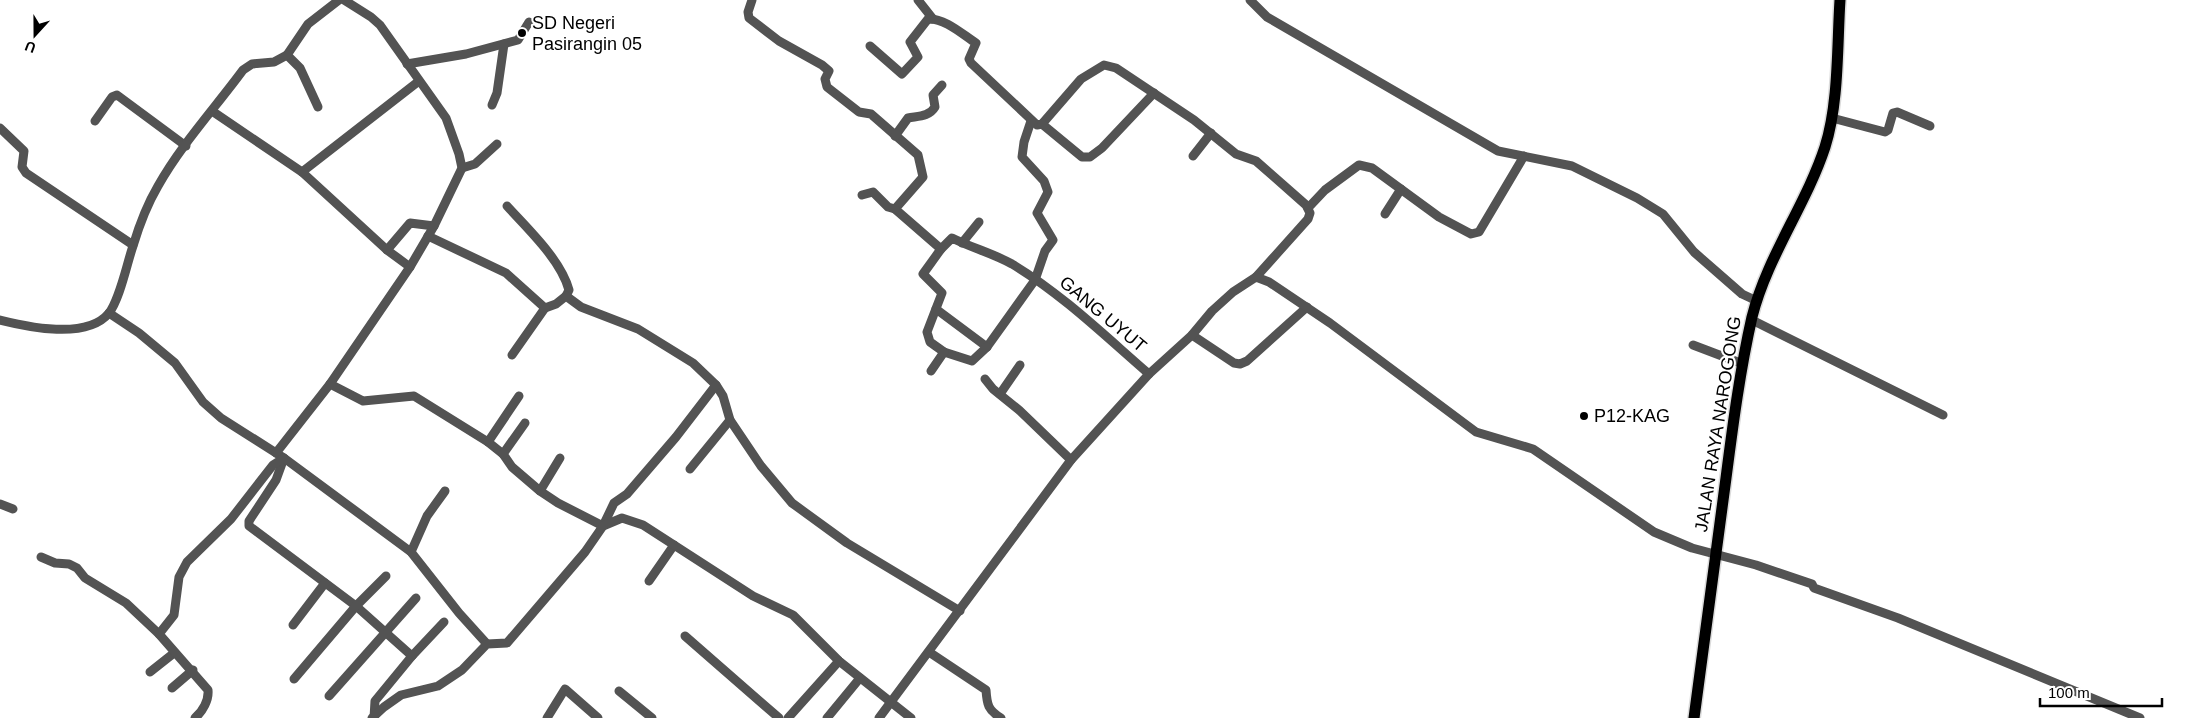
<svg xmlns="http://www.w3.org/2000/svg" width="2210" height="718" viewBox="0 0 2210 718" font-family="Helvetica,sans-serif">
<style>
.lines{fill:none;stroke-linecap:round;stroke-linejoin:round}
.major-casing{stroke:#dbdbdb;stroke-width:14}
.minor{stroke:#535353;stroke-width:9}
.major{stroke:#000;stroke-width:11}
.poi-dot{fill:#000;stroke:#fff;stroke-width:2}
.labels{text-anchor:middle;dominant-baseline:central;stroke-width:4;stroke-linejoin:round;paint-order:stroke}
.poi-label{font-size:18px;fill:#000;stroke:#fff;text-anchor:start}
.street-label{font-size:18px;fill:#000;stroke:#fff}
</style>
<rect width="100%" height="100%" fill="#fff"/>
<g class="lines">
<defs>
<path id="major" d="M1694 718C1705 638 1715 558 1726 478 1733 424 1740 370 1752 317 1767 257 1806 205 1825 147 1839 103 1837 46 1840 0"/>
</defs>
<use href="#major" class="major-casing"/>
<g class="minor">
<polyline points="752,0 748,12 749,18 779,41 822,65 829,71 825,79 827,87 859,112 871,114 918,155 923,177 895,209 941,249"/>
<polyline points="918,0 933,19"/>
<polyline points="1250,0 1267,17 1498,151 1572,166 1637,198 1663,214 1694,252 1742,294 1757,301"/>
<path d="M870 46 902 74 918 57 910 42 928 19C945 18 962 34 976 43L969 59 971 63 1037 125 1042 124 1081 79 1104 65 1116 68 1194 120 1236 154 1256 161 1306 205 1310 213 1308 219 1256 277"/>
<polyline points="287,55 300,68 318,107"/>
<polyline points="407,64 466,54 518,40 529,22"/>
<polyline points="492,105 497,93 504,44"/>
<polyline points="212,111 302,172 387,250 410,267"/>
<polyline points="1832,118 1885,132 1888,130 1893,113 1897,112 1930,126"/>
<polyline points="95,121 112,97 117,95 186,146"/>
<polyline points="1042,124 1082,157 1090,157 1102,148 1154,93"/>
<polyline points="0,128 24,151 22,167 26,173 133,245"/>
<path d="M895 136 908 118C918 116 929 117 935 107L933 95 942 85"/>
<polyline points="1193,156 1211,133"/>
<polyline points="462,168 475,164 497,144"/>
<polyline points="302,172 419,81"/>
<polyline points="862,195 873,192 888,207 895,209"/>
<path d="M507 206C528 229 561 260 569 290L566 296"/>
<polyline points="1308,208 1325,190 1359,165 1372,168 1439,217 1471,234 1479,232 1524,156"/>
<polyline points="1385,214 1401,189"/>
<polyline points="428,236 506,273 545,308 556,304 566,296 581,307 638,329 693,363 716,385 723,396 730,420 761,466 792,503 847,543 960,611"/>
<polyline points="962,243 979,222"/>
<polyline points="387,250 410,223 434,226"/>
<polyline points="936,309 987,347 1035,280 1045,251 1053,240 1037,213 1048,192 1044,181 1022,157 1024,142 1031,121"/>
<polyline points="109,313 139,333 175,363 203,402 221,418 284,458 276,480 249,521 249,526 356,606 412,656 375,701 374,718"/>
<path d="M0 320C28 327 87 340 109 313 120 299 127 263 133 246 139 226 148 203 158 186 181 145 215 108 243 70L252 64 274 62 287 55 308 24 339 0"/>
<polyline points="1752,320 1943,415"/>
<polyline points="1192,335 1234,363 1240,364 1247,361 1307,307"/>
<polyline points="1693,345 1743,364"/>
<polyline points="944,352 972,361 987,347"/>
<polyline points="512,355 545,308"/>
<path d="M931 371 944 352 930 342 927 332 942 293 923 274 941 249 952 238C972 248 992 253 1012 264 1062 294 1105 336 1149 374"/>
<polyline points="985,379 993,389 1019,410 1071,460"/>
<polyline points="330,384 363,401 414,396 488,442 503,454 512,467 540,491 558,503 603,526 614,503 627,494 676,437 716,385"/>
<polyline points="1000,394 1020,365"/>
<polyline points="488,442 519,396"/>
<polyline points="276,453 330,384 410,267 434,226 462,168 459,154 446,118 380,25 371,17 344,0"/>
<polyline points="503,454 525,423"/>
<polyline points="690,469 730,420"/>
<polyline points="540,491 560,458"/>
<polyline points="0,504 13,509"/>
<polyline points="411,552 427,516 445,491"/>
<polyline points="41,557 55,563 69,564 77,568 85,578 126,603 159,634"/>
<polyline points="649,581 674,545"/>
<polyline points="293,625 325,583"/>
<polyline points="685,636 779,718"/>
<path d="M929 652 986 690C987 705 988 710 1001 718"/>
<polyline points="412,656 444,622"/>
<polyline points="150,672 174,653"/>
<polyline points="294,679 356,606 386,576"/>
<polyline points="172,688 193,670"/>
<polyline points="619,691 652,718"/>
<polyline points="329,696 416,598"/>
<path d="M195 718C203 711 209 700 208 690L159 634 174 615 179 577 187 562 231 519 273 465 284 458 411 552 459 613 487 644"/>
<polyline points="372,718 384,707 401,695 438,686 462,670 487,644 507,643 585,552 603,526 622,518 643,525 753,596 793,615 839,661 911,718"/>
<polyline points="547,718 565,689 598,718"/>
<polyline points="788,718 839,661"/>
<polyline points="827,718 860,678"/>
<polyline points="879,718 1071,460 1149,374 1192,335 1212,311 1233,292 1256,277 1269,282 1330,323 1476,432 1533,449 1654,532 1692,548 1756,565 1812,584 1814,588 1898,618 2140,718"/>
</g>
<use href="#major" class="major"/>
</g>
<g class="poi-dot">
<circle cx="522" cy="33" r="5"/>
<circle cx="1584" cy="416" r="5"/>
</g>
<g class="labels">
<g class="poi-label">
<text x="532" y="23">SD Negeri<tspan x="532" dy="21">Pasirangin 05</tspan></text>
<text x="1594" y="416">P12-KAG</text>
</g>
<g class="street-label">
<text transform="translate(1103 314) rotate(40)">GANG UYUT</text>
<text transform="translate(1718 424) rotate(-81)">JALAN RAYA NAROGONG</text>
</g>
</g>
<g transform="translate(35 35) rotate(201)" stroke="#ffffff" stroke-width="4" paint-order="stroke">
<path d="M0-4L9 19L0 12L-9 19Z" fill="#000000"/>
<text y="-8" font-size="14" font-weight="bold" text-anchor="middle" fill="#000000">U</text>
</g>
<path d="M2040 698v8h122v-8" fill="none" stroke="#000000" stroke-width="2.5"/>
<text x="2048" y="698" font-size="15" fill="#000000" stroke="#ffffff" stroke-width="4" paint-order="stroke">100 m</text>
</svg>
